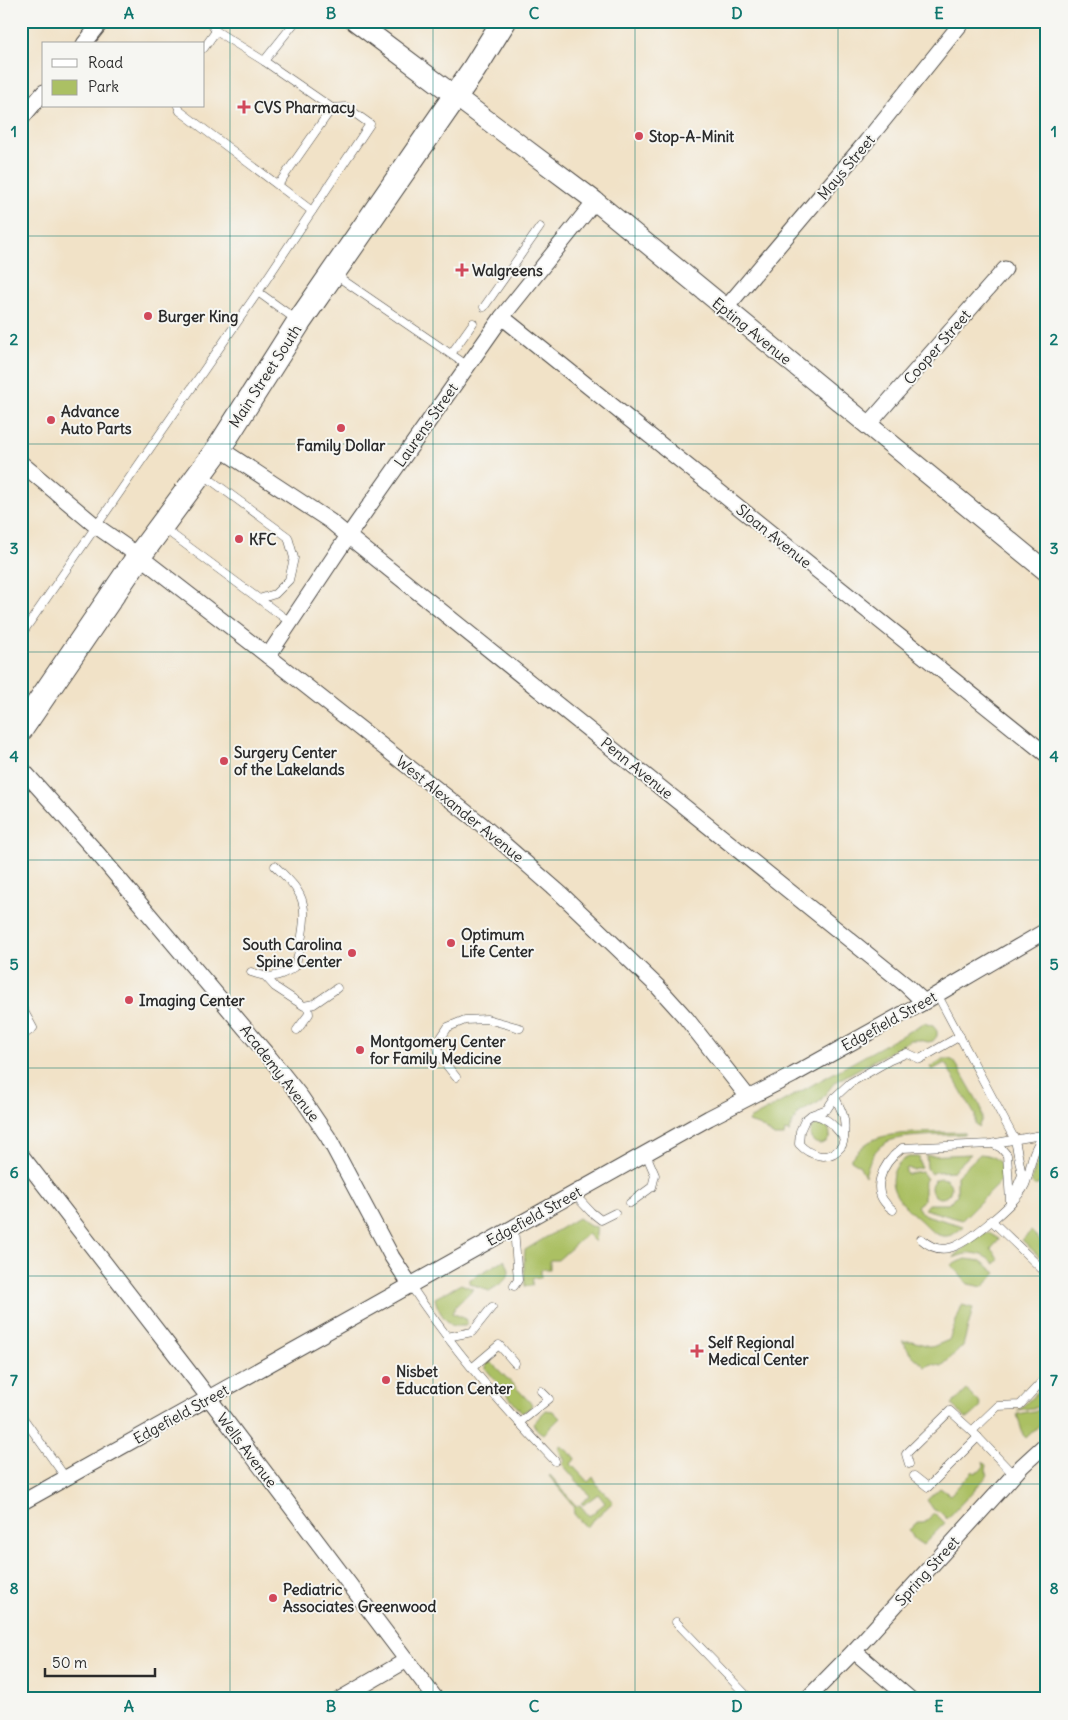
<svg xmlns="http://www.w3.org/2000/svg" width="1068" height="1720" viewBox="0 0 1068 1720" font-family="Delius,sans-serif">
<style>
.green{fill:#abc064;stroke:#6b7648}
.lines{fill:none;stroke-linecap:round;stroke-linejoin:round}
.service-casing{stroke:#494642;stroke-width:9}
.minor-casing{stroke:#494642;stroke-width:17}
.tertiary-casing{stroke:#494642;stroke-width:21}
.primary-casing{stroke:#494642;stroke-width:26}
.service{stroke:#fff;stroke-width:8}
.minor{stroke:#fff;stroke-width:15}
.tertiary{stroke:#fff;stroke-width:19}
.primary{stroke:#fff;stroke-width:24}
.grid{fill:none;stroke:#0f766e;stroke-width:1;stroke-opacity:0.55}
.poi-dot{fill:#d1495b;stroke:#f6f6f2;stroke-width:2}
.labels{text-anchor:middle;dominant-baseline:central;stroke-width:4;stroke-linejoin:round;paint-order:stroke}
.poi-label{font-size:15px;font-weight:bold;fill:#2b2b2b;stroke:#f6f6f2;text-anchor:start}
.street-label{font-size:15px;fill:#2b2b2b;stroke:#f6f6f2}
.neatline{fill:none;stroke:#0f766e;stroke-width:2}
.grid-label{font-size:16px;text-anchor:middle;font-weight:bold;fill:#0f766e}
</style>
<rect width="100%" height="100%" fill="#f6f6f2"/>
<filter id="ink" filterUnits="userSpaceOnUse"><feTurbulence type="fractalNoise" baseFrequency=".02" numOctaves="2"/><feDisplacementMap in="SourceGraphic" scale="10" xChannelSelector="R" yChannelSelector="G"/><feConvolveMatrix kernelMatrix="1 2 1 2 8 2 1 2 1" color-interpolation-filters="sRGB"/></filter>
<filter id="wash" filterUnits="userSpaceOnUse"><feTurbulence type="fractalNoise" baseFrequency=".0096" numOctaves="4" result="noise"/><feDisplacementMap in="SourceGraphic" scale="20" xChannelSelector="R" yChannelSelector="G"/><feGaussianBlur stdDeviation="1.12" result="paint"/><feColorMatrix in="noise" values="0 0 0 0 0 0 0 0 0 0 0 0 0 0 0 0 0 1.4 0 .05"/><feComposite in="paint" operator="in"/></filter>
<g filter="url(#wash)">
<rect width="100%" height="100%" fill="#f1e2c7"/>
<g class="green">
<polygon points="924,1023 933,1026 937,1031 937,1036 933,1041 928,1042 920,1040 911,1040 835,1082 819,1102 799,1113 792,1123 790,1132 785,1131 784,1136 774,1136 759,1125 748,1122 749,1120"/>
<polygon points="943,1059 949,1059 954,1061 958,1067 981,1107 982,1119 978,1127 975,1124 975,1115 945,1063 932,1070 930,1067"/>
<circle cx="820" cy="1134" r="10"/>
<path d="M962 1132 965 1134C950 1135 936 1135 922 1136 888 1138 874 1141 865 1176L859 1165 851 1160V1158C859 1150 865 1143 875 1139 895 1131 940 1133 962 1132Z"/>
<polygon points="1047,1146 1047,1179 1042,1183 1034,1186 1031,1181 1039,1155"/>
<polygon points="971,1154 953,1171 934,1172 931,1174 927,1168 926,1156"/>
<path d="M980 1154C995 1155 1003 1162 1005 1177L962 1220 924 1209 928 1204H948L957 1195V1176Z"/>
<path d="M909 1157H919L921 1168 913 1170 908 1168 906 1169V1173L908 1174 922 1172 927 1179 924 1181V1200L917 1206 922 1214 963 1226C958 1232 951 1237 943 1236 934 1235 927 1227 921 1221 907 1208 884 1191 895 1169 898 1163 903 1159 909 1157Z"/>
<circle cx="941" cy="1188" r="10"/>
<polygon points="578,1218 590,1226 597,1227 595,1242 587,1234 558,1260 550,1260 550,1269 541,1269 541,1278 533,1277 532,1286 525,1286 524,1264 525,1250"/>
<polygon points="1031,1231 1047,1247 1047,1264 1022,1240"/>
<path d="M980 1233H989L999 1239 998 1241 991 1249 999 1259 995 1264C980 1251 971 1251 953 1258Z"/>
<polygon points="966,1259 981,1261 996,1273 983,1287 968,1284 951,1265"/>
<path d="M504 1260C517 1276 502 1283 489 1291L469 1283V1280Z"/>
<path d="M461 1284 473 1289 456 1306 452 1313 466 1319 467 1324 465 1326H453C444 1320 437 1309 435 1298Z"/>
<polygon points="962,1305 973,1308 963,1346 942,1366 932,1364 925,1367 912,1355 902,1341 912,1341 932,1347 949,1340"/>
<polygon points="486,1363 492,1363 530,1402 532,1404 530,1408 522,1413 486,1369"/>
<polygon points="1047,1383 1047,1414 1040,1407 1017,1410 1021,1408"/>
<polygon points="967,1390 979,1402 981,1407 969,1418 965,1418 952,1404"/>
<polygon points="546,1410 553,1411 560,1418 544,1434 538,1431 533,1424"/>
<polygon points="1038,1410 1046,1419 1026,1438 1023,1435 1017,1414"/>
<polygon points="560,1445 576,1458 571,1464 588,1482 593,1477 598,1486 613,1502 586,1527 574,1514 573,1505 549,1476 550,1475 577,1507 580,1505 589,1516 605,1503 598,1494 583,1505 581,1503 590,1496 562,1464 565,1461 559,1450"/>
<polygon points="983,1461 987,1465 986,1471 988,1475 947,1519 940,1512 934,1510 927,1500 940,1488 950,1495 973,1471 975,1473 980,1471 984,1466"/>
<polygon points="934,1514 937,1515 945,1523 923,1545 914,1539 909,1530 916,1523 923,1523"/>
</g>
</g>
<g filter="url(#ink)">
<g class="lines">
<defs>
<g id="service">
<polyline points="209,21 216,31"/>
<polyline points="204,48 216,31 264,61 296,21"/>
<polyline points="178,106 180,111 312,211"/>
<polyline points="278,185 332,108"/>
<polyline points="334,274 468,366"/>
<polyline points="258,292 298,321"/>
<polyline points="484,307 540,227"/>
<polyline points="451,354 473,323"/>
<polyline points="162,527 259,599 275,594 289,580 294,558 288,537 204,475"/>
<polyline points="259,599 290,622"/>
<polyline points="21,635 258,292 370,124 346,107 332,108 264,61"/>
<path d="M251 972C271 979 277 978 295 967 299 953 307 918 303 904 300 889 286 877 275 866"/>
<polyline points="266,977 275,987 304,1006 314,1004 337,988"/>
<polyline points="937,994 1015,1140 1022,1175 1010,1203"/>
<polyline points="21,1006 33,1028 21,1037"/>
<polyline points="297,1030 309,1014 308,1006"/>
<polyline points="456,1077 440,1057 437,1044 448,1027 465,1020 487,1019 520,1028"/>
<path d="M835 1097C838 1104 843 1112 844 1119 845 1126 845 1141 841 1147 829 1162 810 1156 799 1144L800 1131 805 1120 811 1115 827 1109 835 1097 850 1083 890 1060 907 1053 920 1059 960 1036"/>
<path d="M812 1115C827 1116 835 1127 844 1138"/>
<polyline points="993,1144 1001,1148 1007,1155 1010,1201"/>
<polyline points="574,1194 591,1212 601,1220 615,1213"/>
<polyline points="630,1203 652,1187 655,1175 646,1154"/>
<path d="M893 1210C867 1192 882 1164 902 1148L990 1144 1047 1134"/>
<polyline points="991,1220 1047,1274"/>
<polyline points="514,1228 518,1280 514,1286"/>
<path d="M921 1239C929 1246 938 1251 949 1248 967 1245 1018 1201 1025 1185 1030 1173 1030 1159 1036 1148 1038 1143 1041 1139 1044 1135"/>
<path d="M411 1286C452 1348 503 1407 555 1461"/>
<polyline points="447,1337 472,1332 492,1307"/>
<polyline points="473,1367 499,1345 515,1363"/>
<polyline points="21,1415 66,1478"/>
<polyline points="519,1423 549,1399 541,1391"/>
<polyline points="909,1464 906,1454 950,1411 972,1431"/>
<polyline points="1014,1475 972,1431 998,1406 1020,1405 1047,1376"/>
<polyline points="914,1476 928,1487 978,1437"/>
<polyline points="676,1622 750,1699"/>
</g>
<g id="minor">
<polyline points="84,44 102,21"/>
<polyline points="21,119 44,92"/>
<polyline points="725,309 866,142 963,21"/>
<polyline points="502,317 1047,755"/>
<polyline points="868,425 1005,269"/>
<polyline points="219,448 330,521 348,536 907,986 924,1002"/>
<polyline points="21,463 96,526 139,556 268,656 481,824 562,895 658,987 686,1018 748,1097"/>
<polyline points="268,656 348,536 502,317 595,201"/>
<polyline points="21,768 99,855 270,1058 301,1097 328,1137 392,1257 411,1286"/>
<polyline points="21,1155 196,1381 436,1699"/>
<polyline points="21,1503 709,1118 793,1075 924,1002 1047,930"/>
<polyline points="854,1651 910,1699"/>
<polyline points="340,1699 407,1660"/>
<polyline points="807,1699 854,1651 1022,1466 1047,1443"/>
</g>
<polyline id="tertiary" points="355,21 595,201 1047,572"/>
<polyline id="primary" points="21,729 139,556 219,448 299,322 474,69 504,21"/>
</defs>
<use href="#service" class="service-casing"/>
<use href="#minor" class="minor-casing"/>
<use href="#tertiary" class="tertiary-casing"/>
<use href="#primary" class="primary-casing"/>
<use href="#service" class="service"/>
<use href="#minor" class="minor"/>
<use href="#tertiary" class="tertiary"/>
<use href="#primary" class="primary"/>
</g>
</g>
<path class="grid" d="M230 21V1699M433 21V1699M635 21V1699M838 21V1699M21 236H1047M21 444H1047M21 652H1047M21 860H1047M21 1068H1047M21 1276H1047M21 1484H1047"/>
<g class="poi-dot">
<path d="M241.5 99.5h5v5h5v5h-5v5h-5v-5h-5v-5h5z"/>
<circle cx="639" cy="136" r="5"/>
<path d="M459.5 262.5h5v5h5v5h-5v5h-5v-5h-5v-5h5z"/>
<circle cx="148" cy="316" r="5"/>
<circle cx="51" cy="420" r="5"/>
<circle cx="341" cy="428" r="5"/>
<circle cx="239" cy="539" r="5"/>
<circle cx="224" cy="761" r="5"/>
<circle cx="451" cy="943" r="5"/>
<circle cx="352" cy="953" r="5"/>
<circle cx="129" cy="1000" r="5"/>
<circle cx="360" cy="1050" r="5"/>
<path d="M694.5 1343.5h5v5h5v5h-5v5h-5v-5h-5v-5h5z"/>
<circle cx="386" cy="1380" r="5"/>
<circle cx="273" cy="1598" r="5"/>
</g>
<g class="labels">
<g class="poi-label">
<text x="254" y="107">CVS Pharmacy</text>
<text x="649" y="136">Stop-A-Minit</text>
<text x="472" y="270">Walgreens</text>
<text x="158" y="316">Burger King</text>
<text x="61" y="411">Advance<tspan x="61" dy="17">Auto Parts</tspan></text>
<text x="341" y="445" text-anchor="middle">Family Dollar</text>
<text x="249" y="539">KFC</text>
<text x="234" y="752">Surgery Center<tspan x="234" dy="17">of the Lakelands</tspan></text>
<text x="461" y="934">Optimum<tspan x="461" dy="17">Life Center</tspan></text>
<text x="342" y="944" text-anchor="end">South Carolina<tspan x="342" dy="17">Spine Center</tspan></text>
<text x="139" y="1000">Imaging Center</text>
<text x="370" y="1041">Montgomery Center<tspan x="370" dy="17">for Family Medicine</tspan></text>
<text x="708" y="1342">Self Regional<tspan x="708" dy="17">Medical Center</tspan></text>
<text x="396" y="1371">Nisbet<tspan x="396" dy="17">Education Center</tspan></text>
<text x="283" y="1589">Pediatric<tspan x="283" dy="17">Associates Greenwood</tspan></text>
</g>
<g class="street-label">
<text transform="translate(846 167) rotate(-50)">Mays Street</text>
<text transform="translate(752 331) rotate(39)">Epting Avenue</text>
<text transform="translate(937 347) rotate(-49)">Cooper Street</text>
<text transform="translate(265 376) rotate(-57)">Main Street South</text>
<text transform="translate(426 425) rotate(-55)">Laurens Street</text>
<text transform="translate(774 536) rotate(39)">Sloan Avenue</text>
<text transform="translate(637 768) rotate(39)">Penn Avenue</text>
<text transform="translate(460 809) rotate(39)">West Alexander Avenue</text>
<text transform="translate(889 1021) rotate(-29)">Edgefield Street</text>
<text transform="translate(280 1073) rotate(52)">Academy Avenue</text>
<text transform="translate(534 1216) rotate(-29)">Edgefield Street</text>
<text transform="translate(181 1414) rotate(-29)">Edgefield Street</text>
<text transform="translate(247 1450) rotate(53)">Wells Avenue</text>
<text transform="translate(927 1571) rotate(-48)">Spring Street</text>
</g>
</g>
<rect width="1068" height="1720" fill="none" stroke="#f6f6f2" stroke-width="55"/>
<rect x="42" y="42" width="162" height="65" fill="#f6f6f2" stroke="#a5a5a2"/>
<rect x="52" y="59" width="25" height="8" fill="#ffffff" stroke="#a5a5a2"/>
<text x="88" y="68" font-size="15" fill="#2b2b2b">Road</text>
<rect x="52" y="80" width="25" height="15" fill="#abc064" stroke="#a5a5a2"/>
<text x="88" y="92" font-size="15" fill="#2b2b2b">Park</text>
<path d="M45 1668v8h110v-8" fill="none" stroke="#2b2b2b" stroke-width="2.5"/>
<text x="52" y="1668" font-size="15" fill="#2b2b2b" stroke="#f6f6f2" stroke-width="4" paint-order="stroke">50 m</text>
<rect x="28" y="28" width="1012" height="1664" class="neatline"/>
<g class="grid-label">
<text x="129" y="19">A</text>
<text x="331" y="19">B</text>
<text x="534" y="19">C</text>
<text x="737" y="19">D</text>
<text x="939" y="19">E</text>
<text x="14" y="137">1</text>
<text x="1054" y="137">1</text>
<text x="14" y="345">2</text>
<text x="1054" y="345">2</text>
<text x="14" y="554">3</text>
<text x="1054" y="554">3</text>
<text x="14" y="762">4</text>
<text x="1054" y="762">4</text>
<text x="14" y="970">5</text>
<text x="1054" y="970">5</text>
<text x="14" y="1178">6</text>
<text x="1054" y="1178">6</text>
<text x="14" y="1386">7</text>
<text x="1054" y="1386">7</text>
<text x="14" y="1594">8</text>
<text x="1054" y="1594">8</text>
<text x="129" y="1712">A</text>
<text x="331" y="1712">B</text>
<text x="534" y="1712">C</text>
<text x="737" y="1712">D</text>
<text x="939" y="1712">E</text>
</g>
</svg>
